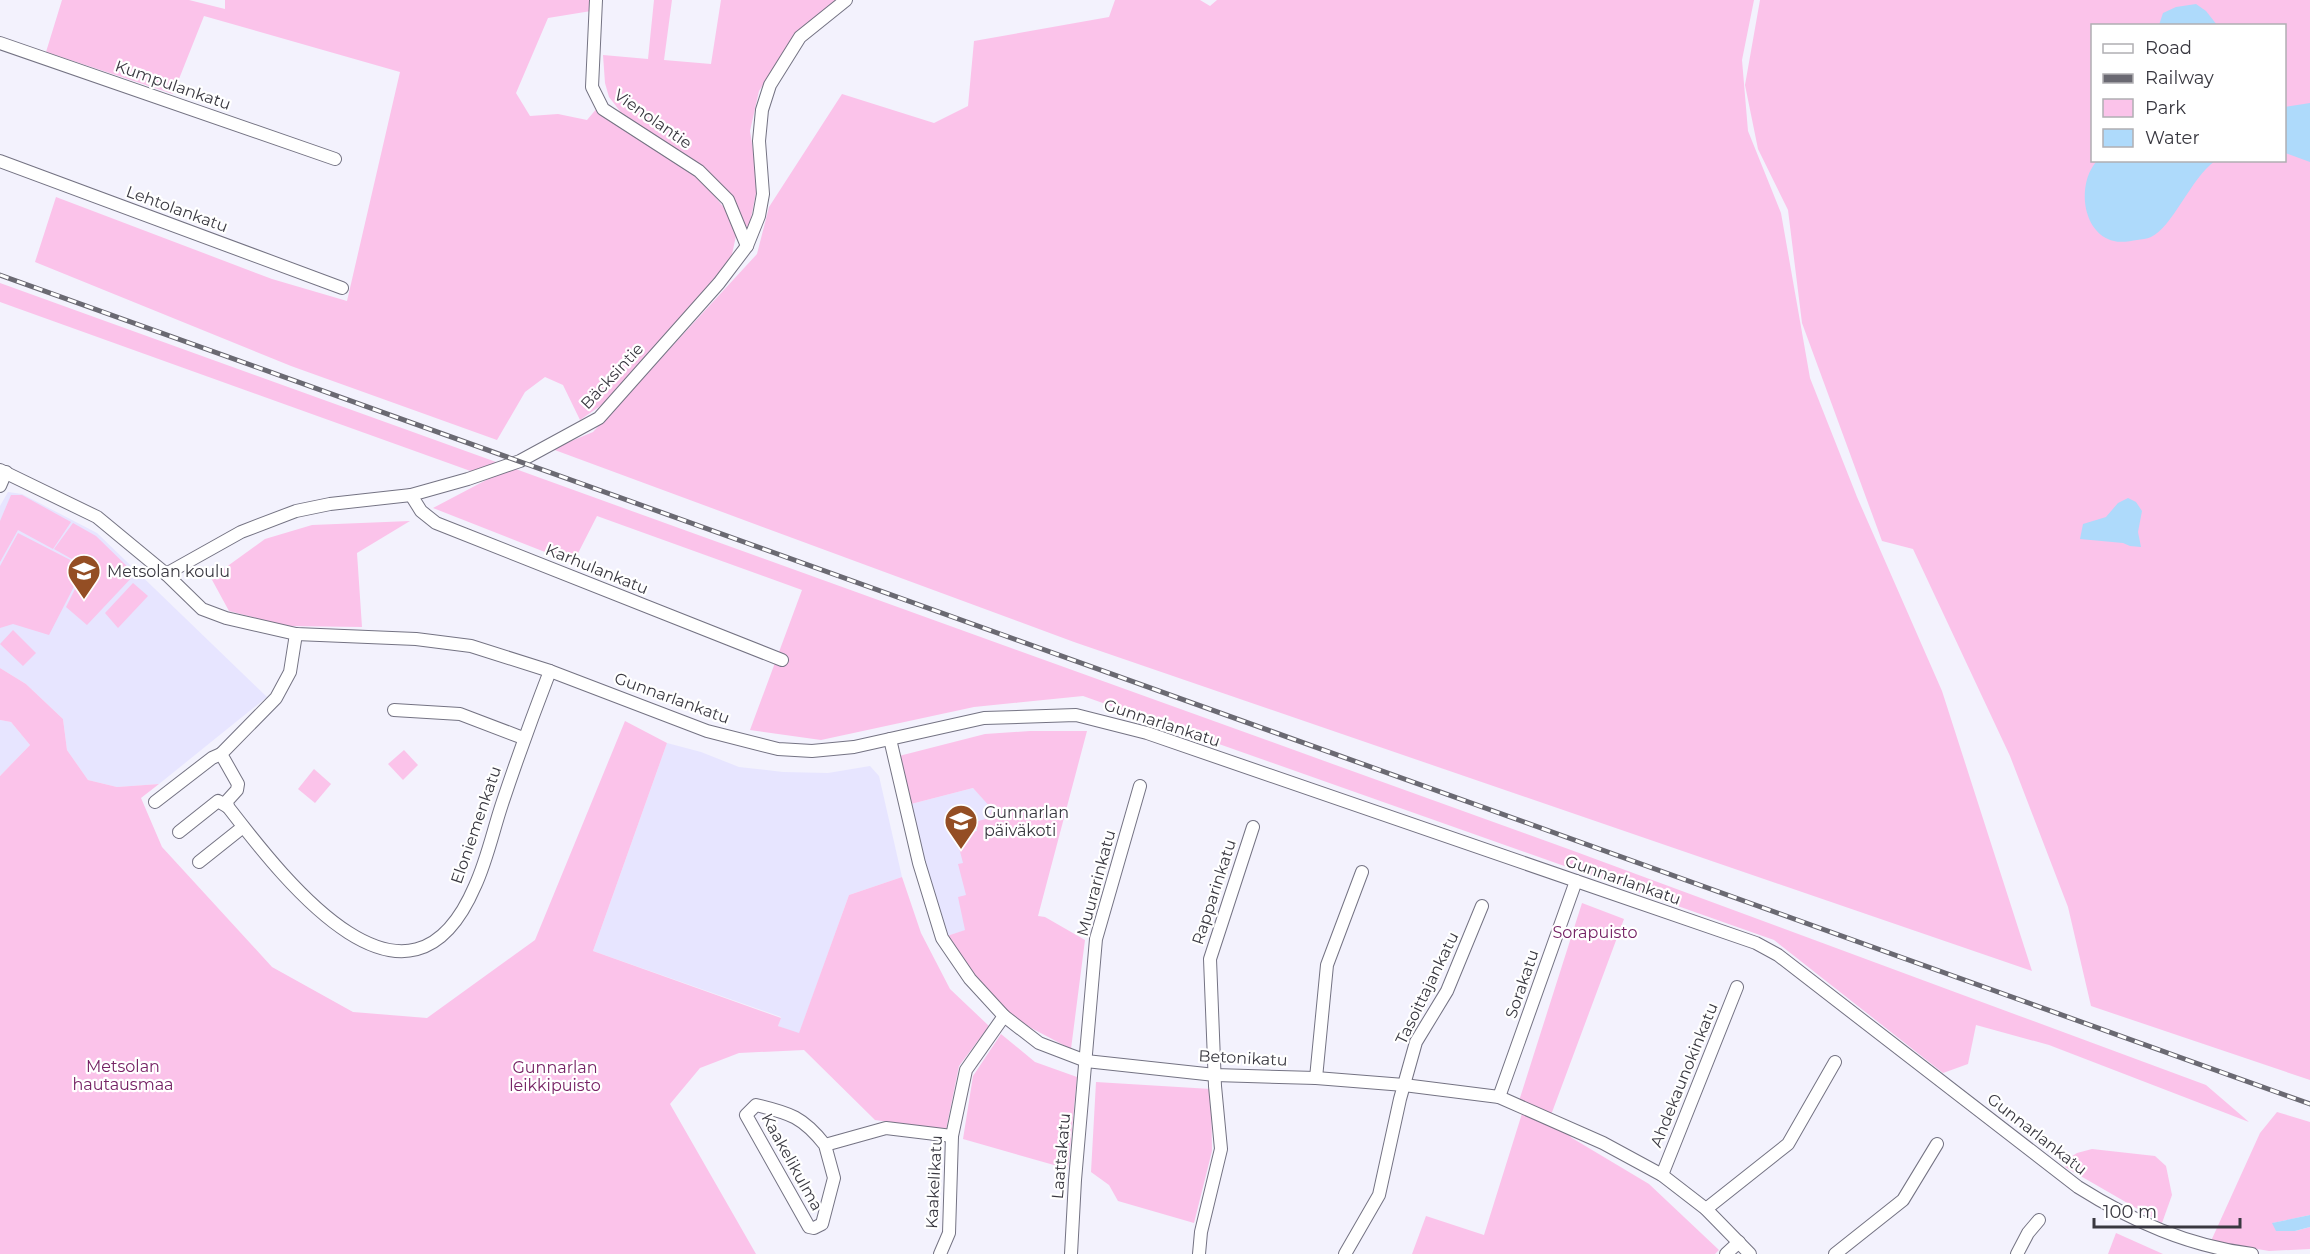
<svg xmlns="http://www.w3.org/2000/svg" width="2310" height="1254" viewBox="0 0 2310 1254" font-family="Montserrat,sans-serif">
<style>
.built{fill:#e7e5ff}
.green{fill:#fbc3ea;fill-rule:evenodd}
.water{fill:#aedafb}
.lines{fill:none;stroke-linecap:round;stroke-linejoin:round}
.minor-casing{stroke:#747383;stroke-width:14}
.minor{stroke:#fff;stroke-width:12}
.rail-casing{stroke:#6a6972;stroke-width:5}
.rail{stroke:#fff;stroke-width:3;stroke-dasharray:9;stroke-linecap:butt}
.labels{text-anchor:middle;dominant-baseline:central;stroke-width:4.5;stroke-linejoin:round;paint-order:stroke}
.street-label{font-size:16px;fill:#393840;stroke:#fff}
.poi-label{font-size:16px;fill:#393840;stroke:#fff;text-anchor:start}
.park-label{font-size:16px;fill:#752264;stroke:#fff}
</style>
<rect width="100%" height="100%" fill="#f3f2fd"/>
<g class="built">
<polygon points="8,492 22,494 97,533 267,697 159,784 117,787 88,780 67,750 63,719 26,684 0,668 0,506"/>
<polygon points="0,720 11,722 30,745 0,776"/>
<polygon points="667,743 701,752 739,767 783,772 828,773 870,766 879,776 902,877 849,895 799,1034 778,1026 781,1017 593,951"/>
<polygon points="973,788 993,809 976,927 947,936 934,900 911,804"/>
</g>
<g class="green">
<polygon points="62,0 189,0 225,9 225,0 590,0 591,11 548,18 516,93 530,116 558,114 587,120 598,107 698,176 726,210 736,236 731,259 606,402 580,420 563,385 545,377 525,392 497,440 291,366 35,262 56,197 272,279 347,301 400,72 204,16 173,94 46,52"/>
<polygon points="654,0 672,0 664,60 711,64 721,0 844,0 795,36 759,91 750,131 758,183 749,228 743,224 716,180 682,152 623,115 609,97 605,83 603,55 648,59"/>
<polygon points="1115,0 1200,0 1210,6 1217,0 1754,0 1742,60 1748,131 1781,213 1810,378 1857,497 1942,691 2032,971 1074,642 552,449 593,432 757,254 769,207 842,94 934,123 968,106 974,41 1109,17"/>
<path d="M1760 0H2310V1080L2091 1006 2068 907 2010 756 1913 549 1882 541 1802 323 1788 210 1758 149 1745 85ZM2092 26H2284V160H2092Z"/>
<polygon points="0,283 1571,850 2206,1085 2249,1122 2049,1045 1976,1025 1968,1064 1943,1073 1774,940 1083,696 974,707 821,740 750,730 802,590 597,516 573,563 433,508 490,478 0,302"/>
<polygon points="11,495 22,495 71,522 53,549 18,530 0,562 0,521"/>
<polygon points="410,521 357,553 362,627 286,626 229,611 211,578 265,539 312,525"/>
<polygon points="73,523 96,536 135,574 87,625 66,607 86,567 54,549"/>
<polygon points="18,533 84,567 49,635 13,624 0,628 0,566"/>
<polygon points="133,583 148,596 118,628 105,613"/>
<polygon points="13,630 36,653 23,666 0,644"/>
<polygon points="0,668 26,684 63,719 67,750 88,780 117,787 159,784 141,798 162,847 272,967 353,1012 427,1018 535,940 625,721 667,743 593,951 781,1018 778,1026 799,1033 849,895 902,877 921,933 950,989 989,1026 959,1066 946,1130 875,1120 804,1050 739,1053 700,1068 670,1104 756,1254 0,1254 0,776 30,745 11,722 0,720"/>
<polygon points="1030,731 1087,731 1038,916 1045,917 1085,940 1071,1049 1014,1019 979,983 947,936 965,930 958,897 966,895 958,864 963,863 956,836 977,831 975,822 989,818 992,809 973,788 911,804 899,756 985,734"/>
<polygon points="404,750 418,765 403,780 388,764"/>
<polygon points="314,769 331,784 315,803 298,789"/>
<polygon points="1582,903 1624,919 1551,1115 1546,1114 1572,1138 1649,1184 1719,1250 1715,1254 1412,1254 1426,1216 1484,1235 1525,1104 1519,1101"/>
<polygon points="1001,1034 1035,1062 1077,1077 1068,1169 963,1139 973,1076"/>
<polygon points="1096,1082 1211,1089 1212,1151 1194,1223 1118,1201 1109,1185 1091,1172"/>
<polygon points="2277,1112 2310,1122 2310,1215 2273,1223 2295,1231 2310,1227 2310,1249 2269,1251 2211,1241 2260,1133"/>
<polygon points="2092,1149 2155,1156 2166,1166 2172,1195 2162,1223 2065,1167 2066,1160 2077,1153"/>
<polygon points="2116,1233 2163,1254 2108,1254"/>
</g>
<g class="water">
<polygon points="2196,4 2206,11 2217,25 2159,25 2163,13 2176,7"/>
<polygon points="2310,103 2310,162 2285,153 2284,107"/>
<path d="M2097 161V160L2215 161C2191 178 2172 228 2151 237 2147 239 2141 239 2137 240 2131 241 2121 243 2114 241 2081 233 2077 182 2097 161Z"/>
<polygon points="2128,498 2136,502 2142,511 2138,532 2141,547 2130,546 2123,543 2080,539 2083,524 2106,517 2118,503"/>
<polygon points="2310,1215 2310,1227 2295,1231 2276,1231 2272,1223"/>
</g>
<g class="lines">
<defs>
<g id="minor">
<polyline points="596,0 592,87 603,109 699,171 728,200 747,246"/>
<polyline points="0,43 335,159"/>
<polyline points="0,161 342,288"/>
<path d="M0 470 97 517 166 574 202 609 226 618 296 634 416 639 471 646 550 671 707 731 778 749 812 751 854 747 984 718 1076 715 1147 733 1756 943 1778 955 2078 1187C2132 1221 2188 1246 2252 1254"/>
<polyline points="0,486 6,472"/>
<polyline points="411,495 421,511 436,523 782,660"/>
<polyline points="166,574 241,532 296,511 330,504 411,495 468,479 520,461 599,418 719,283 747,246 759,216 763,194 759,141 762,110 770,85 800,37 846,0"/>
<path d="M296 634 290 672 276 698 221 754 238 784 237 790 227 801 228 807C283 878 408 1042 475 886 487 860 493 831 502 804 517 759 533 715 550 671"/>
<polyline points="394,710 460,714 523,738"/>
<polyline points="890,739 919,863 942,938 970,979 1004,1016 1039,1043 1086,1061 1215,1075 1316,1078 1404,1085 1499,1097 1603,1143 1662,1175 1706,1209 1750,1254"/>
<polyline points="155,802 212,758 221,754"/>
<polyline points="179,832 218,801 228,807"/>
<polyline points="199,862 243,827"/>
<polyline points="1316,1078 1327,965 1362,872"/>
<polyline points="1499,1097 1576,881"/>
<path d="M825 1145C803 1117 790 1113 756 1105L746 1115 809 1227 814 1228 822 1224 834 1178 825 1145 886 1128 952 1136"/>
<polyline points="1662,1175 1737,987"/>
<polyline points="1706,1209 1788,1144 1835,1062"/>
<polyline points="940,1254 949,1233 952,1136 966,1070 1004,1016"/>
<polyline points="1071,1254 1075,1180 1096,939 1140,786"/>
<polyline points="1199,1254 1201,1232 1221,1149 1215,1086 1210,959 1253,827"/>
<polyline points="1345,1254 1379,1195 1400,1099 1416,1042 1447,991 1482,906"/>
<polyline points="1726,1254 1739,1242"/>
<polyline points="1835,1254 1903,1200 1937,1144"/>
<polyline points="2017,1254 2028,1233 2039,1220"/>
</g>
</defs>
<use href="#minor" class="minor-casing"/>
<use href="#minor" class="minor"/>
<defs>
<polyline id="rail" points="0,275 2310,1104"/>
</defs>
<use href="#rail" class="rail-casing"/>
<use href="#rail" class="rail"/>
</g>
<defs>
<symbol id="school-pin" viewBox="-11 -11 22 30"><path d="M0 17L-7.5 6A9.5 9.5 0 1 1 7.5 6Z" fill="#944e24" stroke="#fff"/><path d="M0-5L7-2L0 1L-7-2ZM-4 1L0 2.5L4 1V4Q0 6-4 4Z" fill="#fff"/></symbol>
</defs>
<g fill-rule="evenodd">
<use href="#school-pin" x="65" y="552" width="38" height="52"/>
<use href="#school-pin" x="942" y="802" width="38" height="52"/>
</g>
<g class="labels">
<g class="street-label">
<text transform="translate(173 85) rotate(19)">Kumpulankatu</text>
<text transform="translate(653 119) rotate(35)">Vienolantie</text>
<text transform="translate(177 209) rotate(20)">Lehtolankatu</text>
<text transform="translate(612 376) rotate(-47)">Bäcksintie</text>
<text transform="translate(597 569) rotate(22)">Karhulankatu</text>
<text transform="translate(672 698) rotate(20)">Gunnarlankatu</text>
<text transform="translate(1162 723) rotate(18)">Gunnarlankatu</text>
<text transform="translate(476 825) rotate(-71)">Eloniemenkatu</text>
<text transform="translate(1623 880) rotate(19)">Gunnarlankatu</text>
<text transform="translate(1096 883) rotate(-75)">Muurarinkatu</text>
<text transform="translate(1214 892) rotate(-72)">Rapparinkatu</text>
<text transform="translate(1522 984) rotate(-71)">Sorakatu</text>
<text transform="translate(1427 988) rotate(-64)">Tasoittajankatu</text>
<text transform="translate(1243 1058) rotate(3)">Betonikatu</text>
<text transform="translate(1684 1075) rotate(-68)">Ahdekaunokinkatu</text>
<text transform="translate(2037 1134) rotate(38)">Gunnarlankatu</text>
<text transform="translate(1061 1156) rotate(-85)">Laattakatu</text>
<text transform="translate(792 1162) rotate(61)">Kaakelikulma</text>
<text transform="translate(934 1182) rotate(-87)">Kaakelikatu</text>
</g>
<g class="poi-label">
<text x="107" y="571">Metsolan koulu</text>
<text x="984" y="812">Gunnarlan<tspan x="984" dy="18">päiväkoti</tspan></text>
</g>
<g class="park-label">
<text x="1595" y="932">Sorapuisto</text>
<text x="123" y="1066">Metsolan<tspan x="123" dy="18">hautausmaa</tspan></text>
<text x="555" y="1067">Gunnarlan<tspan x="555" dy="18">leikkipuisto</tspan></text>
</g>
</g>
<rect x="2091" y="24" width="195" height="138" fill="#ffffff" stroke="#b0afb3" stroke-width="1.5"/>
<rect x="2103" y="44" width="30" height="9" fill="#ffffff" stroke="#b0afb3" stroke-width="1.5"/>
<text x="2145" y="54" font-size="18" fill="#393840">Road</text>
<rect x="2103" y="74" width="30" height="9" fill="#6a6972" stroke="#b0afb3" stroke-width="1.5"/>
<text x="2145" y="84" font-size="18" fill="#393840">Railway</text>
<rect x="2103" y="99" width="30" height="18" fill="#fbc3ea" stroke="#b0afb3" stroke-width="1.5"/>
<text x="2145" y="114" font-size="18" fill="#393840">Park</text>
<rect x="2103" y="129" width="30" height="18" fill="#aedafb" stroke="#b0afb3" stroke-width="1.5"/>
<text x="2145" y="144" font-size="18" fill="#393840">Water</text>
<path d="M2094 1218v9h146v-9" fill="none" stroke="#393840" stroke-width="3"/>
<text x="2103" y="1218" font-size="18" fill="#393840" stroke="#ffffff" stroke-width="4.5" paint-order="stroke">100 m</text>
</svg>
